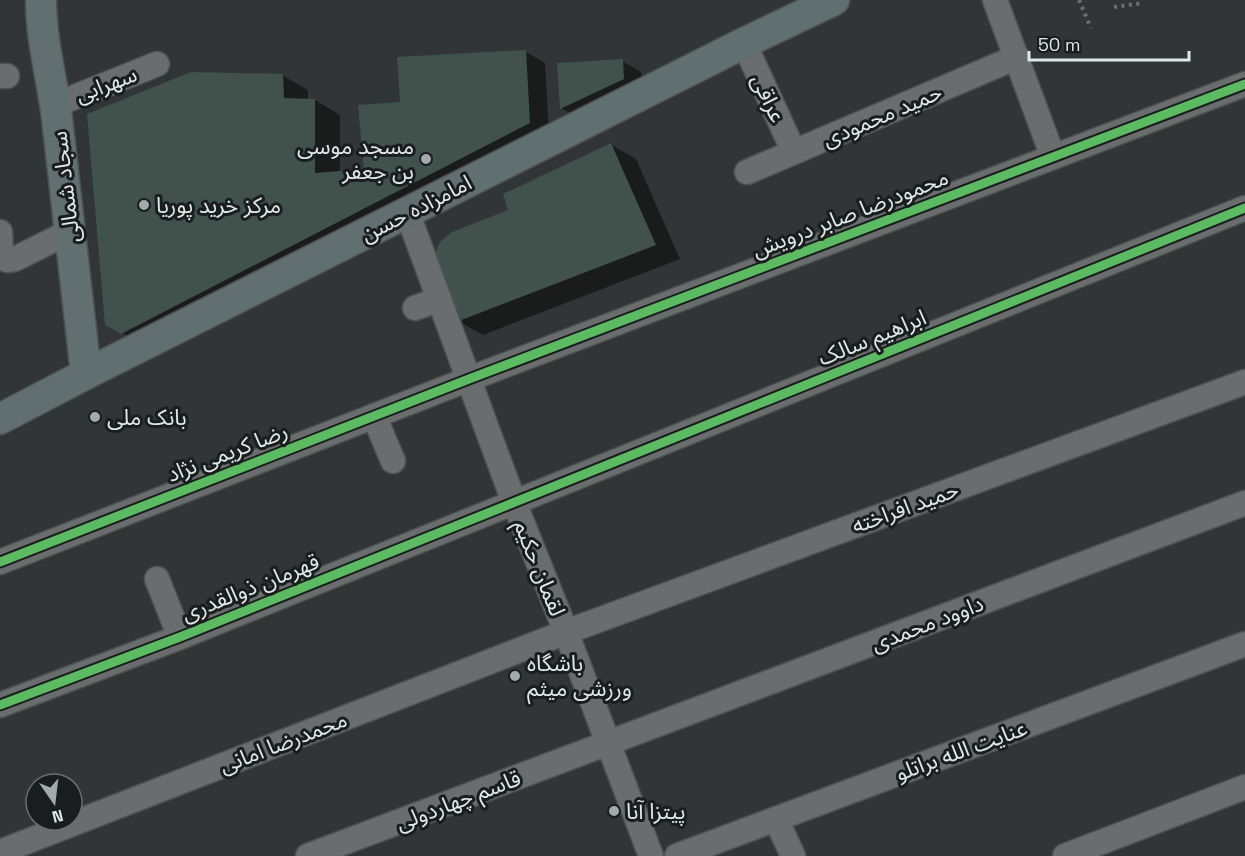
<svg xmlns="http://www.w3.org/2000/svg" width="1245" height="856" viewBox="0 0 1245 856" font-family="'Space Grotesk','Noto Sans Arabic',sans-serif">
<style>
.shadow{fill:#0007}
.building{fill:#41524d}
.lines{fill:none;stroke-linecap:round;stroke-linejoin:round}
.minor-casing{stroke:#4e5151;stroke-width:27}
.major-casing{stroke:#4e5151;stroke-width:33}
.path{stroke:#6d7070;stroke-width:4;stroke-dasharray:3 4.5;stroke-linecap:butt}
.minor{stroke:#6a6d6d;stroke-width:24}
.major{stroke:#616f70;stroke-width:30}
.cycleway-casing{stroke:#1a1d1d;stroke-width:13}
.cycleway{stroke:#5cba63;stroke-width:9}
.poi-dot{fill:#a4a9a9;stroke:#1a1d1d;stroke-width:2}
.labels{text-anchor:middle;dominant-baseline:central;stroke-width:6;stroke-linejoin:round;paint-order:stroke}
.street-label{font-size:22px;fill:#e2e7e7;stroke:#1a1d1d}
.poi-label{font-size:22px;fill:#e2e7e7;stroke:#1a1d1d;text-anchor:start}
</style>
<rect width="100%" height="100%" fill="#313535"/>
<g class="shadow">
<polygon points="526,52 545,63 549,134 147,347 107,324 282,75 308,90 308,100 315,100 340,115 340,172 363,170 402,104"/>
<polygon points="622,61 641,72 643,90 580,119 561,108"/>
<polygon points="610,144 636,159 680,259 483,335 458,321 510,211"/>
</g>
<g class="building">
<polygon points="526,50 530,123 121,334 105,325 87,114 191,72 283,74 284,98 315,99 315,173 364,169 358,105 400,102 397,57"/>
<polygon points="623,59 624,79 560,109 557,63"/>
<polygon points="611,143 656,245 456,322 434,256 440,242 452,232 508,210 503,194"/>
</g>
<g class="lines">
<defs>
<g id="minor">
<polyline points="995,0 1053,157"/>
<polyline points="744,43 794,152"/>
<polyline points="0,76 7,76"/>
<polyline points="55,105 157,64"/>
<polyline points="747,172 1017,57"/>
<polyline points="407,212 514,502 566,632 651,856"/>
<polyline points="0,232 1,255 7,260 15,259 71,231"/>
<polyline points="415,308 439,299"/>
<polyline points="374,416 393,461"/>
<polyline points="0,562 469,379 1245,84"/>
<polyline points="157,579 180,637"/>
<polyline points="0,705 180,637 1245,208"/>
<polyline points="776,819 793,856"/>
<polyline points="0,852 566,632 1245,382"/>
<polyline points="308,856 1245,503"/>
<polyline points="677,856 1245,644"/>
<polyline points="1065,856 1245,787"/>
</g>
<g id="major">
<path d="M41 0C41 40 52 79 57 118 67 203 77 288 86 374"/>
<polyline points="0,419 86,374 744,43 834,0"/>
</g>
</defs>
<use href="#minor" class="minor-casing"/>
<use href="#major" class="major-casing"/>
<g class="path">
<polyline points="1079,0 1091,28"/>
<polyline points="1114,7 1143,3"/>
</g>
<use href="#minor" class="minor"/>
<use href="#major" class="major"/>
<defs>
<g id="cycleway">
<polyline points="0,562 469,379 1245,84"/>
<polyline points="0,705 180,637 1245,208"/>
</g>
</defs>
<use href="#cycleway" class="cycleway-casing"/>
<use href="#cycleway" class="cycleway"/>
</g>
<g class="poi-dot">
<circle cx="426" cy="159" r="6"/>
<circle cx="144" cy="205" r="6"/>
<circle cx="95" cy="417" r="6"/>
<circle cx="515" cy="676" r="6"/>
<circle cx="614" cy="811" r="6"/>
</g>
<g class="labels">
<g class="street-label">
<text transform="translate(106 84) rotate(-21)">سهرابی</text>
<text transform="translate(769 98) rotate(65)">عراقی</text>
<text transform="translate(882 115) rotate(-23)">حمید محمودی</text>
<text transform="translate(65 187) rotate(-97)">سجاد شمالی</text>
<text transform="translate(416 208) rotate(-27)">امامزاده حسن</text>
<text transform="translate(850 213) rotate(-21)">محمودرضا صابر درویش</text>
<text transform="translate(872 337) rotate(-22)">ابراهیم سالک</text>
<text transform="translate(227 452) rotate(-21)">رضا کریمی نژاد</text>
<text transform="translate(905 507) rotate(-20)">حمید افراخته</text>
<text transform="translate(540 568) rotate(68)">لقمان حکیم</text>
<text transform="translate(250 587) rotate(-22)">قهرمان ذوالقدری</text>
<text transform="translate(927 623) rotate(-21)">داوود محمدی</text>
<text transform="translate(283 742) rotate(-21)">محمدرضا امانی</text>
<text transform="translate(961 750) rotate(-20)">عنایت الله براتلو</text>
<text transform="translate(458 800) rotate(-21)">قاسم چهاردولی</text>
</g>
<g class="poi-label">
<text x="414" y="146" text-anchor="end">مسجد موسی<tspan x="414" dy="25">بن جعفر</tspan></text>
<text x="156" y="205">مرکز خرید پوریا</text>
<text x="107" y="417">بانک ملی</text>
<text x="527" y="663">باشگاه<tspan x="527" dy="25">ورزشی میثم</tspan></text>
<text x="626" y="811">پیتزا آنا</text>
</g>
</g>
<g transform="translate(54 802) rotate(166)"><circle r="28" fill="#1a1d1d" stroke="#6a6e6e" stroke-width="1.5"/>
<path d="M0-4.5L10 22L0 15L-10 22Z" fill="#a4a9a9"/>
<text y="-9" font-size="16" font-weight="bold" text-anchor="middle" fill="#e2e7e7">N</text>
</g>
<path d="M1029 51v9h160v-9" fill="none" stroke="#e2e7e7" stroke-width="3"/>
<text x="1038" y="51" font-size="18" fill="#e2e7e7" stroke="#1a1d1d" stroke-width="4.5" paint-order="stroke">50 m</text>
</svg>
